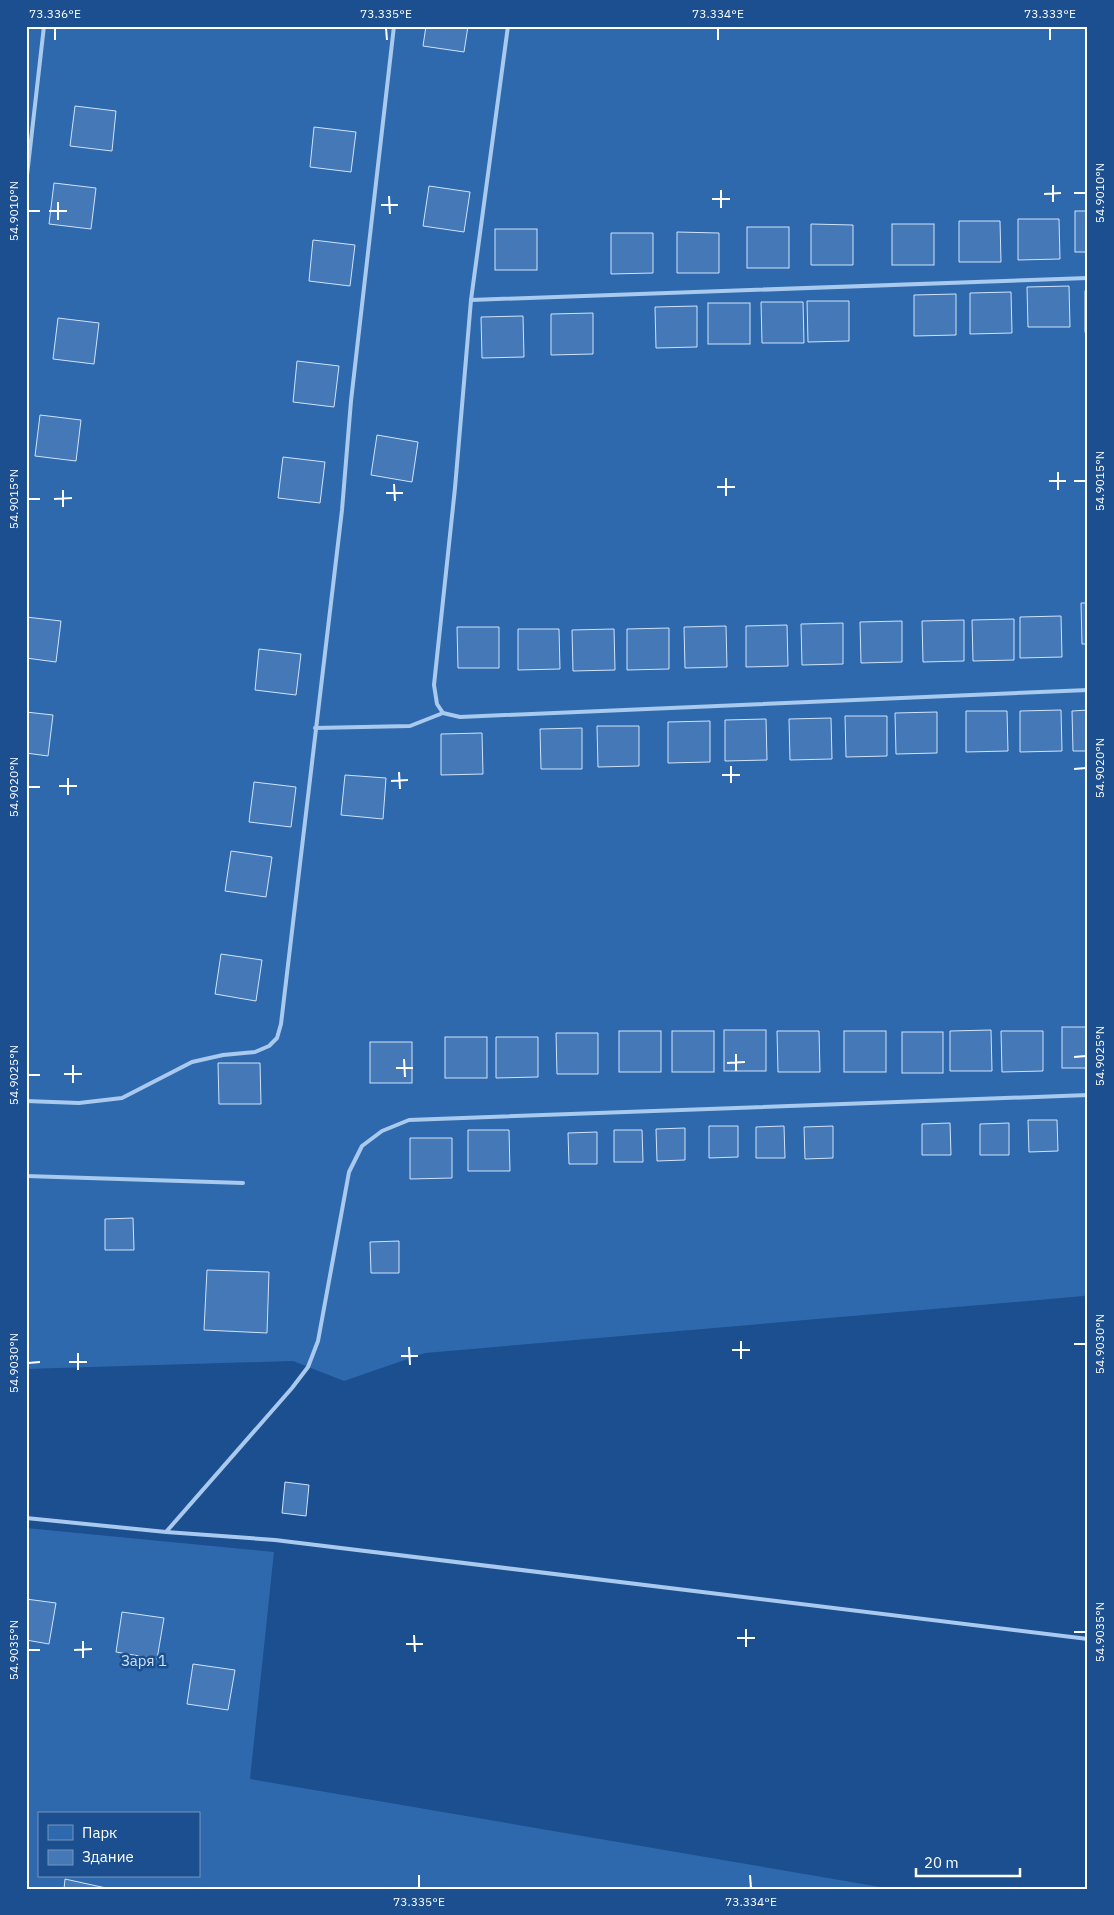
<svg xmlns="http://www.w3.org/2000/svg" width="1114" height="1915" viewBox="0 0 1114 1915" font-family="'IBM Plex Sans',sans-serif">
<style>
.green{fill:#2e69ad;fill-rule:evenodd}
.building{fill:#4478b7;stroke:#cfe3fa}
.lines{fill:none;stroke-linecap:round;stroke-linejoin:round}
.lane{stroke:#a9c9ee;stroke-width:4}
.ticks{fill:none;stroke:#fff;stroke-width:2}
.labels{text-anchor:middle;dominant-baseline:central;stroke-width:5;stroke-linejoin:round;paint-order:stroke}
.park-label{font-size:15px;fill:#cfe3fa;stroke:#1b4f8f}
.neatline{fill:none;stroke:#fff;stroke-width:2}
.ticks-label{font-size:12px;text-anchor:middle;fill:#fff}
</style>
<rect width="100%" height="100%" fill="#1b4f8f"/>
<g class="green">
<polygon points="26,26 1088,26 1088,1292 1084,1296 425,1353 344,1381 293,1361 26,1369"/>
<path d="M26 1528 274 1552 250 1779 892 1889H26ZM39 1814H199V1876H39Z"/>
</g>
<g class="building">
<polygon points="426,26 468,26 464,52 423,46"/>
<polygon points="75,106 116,111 112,151 70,146"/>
<polygon points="314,127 356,132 351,172 310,167"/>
<polygon points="54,183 96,188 91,229 49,224"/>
<polygon points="429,186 470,192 464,232 423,226"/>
<rect x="1075" y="211" width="13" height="41"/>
<polygon points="1018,219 1059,219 1060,259 1018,260"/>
<polygon points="959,221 1000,221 1001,262 959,262"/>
<polygon points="811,224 853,225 853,265 811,265"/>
<rect x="892" y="224" width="42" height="41"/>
<rect x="747" y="227" width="42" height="41"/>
<rect x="495" y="229" width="42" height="41"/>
<polygon points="677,232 719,233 719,273 677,273"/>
<polygon points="611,233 653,233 653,273 611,274"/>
<polygon points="313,240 355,245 350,286 309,281"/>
<polygon points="1069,286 1070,327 1028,327 1027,287"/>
<rect x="1085" y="291" width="3" height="41"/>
<polygon points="1011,292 1012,333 970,334 970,293"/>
<polygon points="956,294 956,335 914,336 914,295"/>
<polygon points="807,301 849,301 849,341 808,342"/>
<polygon points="761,302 803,302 804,343 762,343"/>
<rect x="708" y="303" width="42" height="41"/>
<polygon points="697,306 697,347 656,348 655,307"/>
<polygon points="593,313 593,354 551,355 551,314"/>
<polygon points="523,316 524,357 482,358 481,317"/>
<polygon points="58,318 99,323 94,364 53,359"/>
<polygon points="297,361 339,366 334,407 293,402"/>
<polygon points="40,415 81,420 76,461 35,456"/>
<polygon points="377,435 418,442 412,482 371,475"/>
<polygon points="283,457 325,462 320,503 278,498"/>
<polygon points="1081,603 1088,603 1088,644 1082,644"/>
<polygon points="1061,616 1062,657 1020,658 1020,617"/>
<polygon points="26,617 61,621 56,662 26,658"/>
<polygon points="1014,619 1014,660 973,661 972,620"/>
<polygon points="964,620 964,661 923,662 922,621"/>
<polygon points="902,621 902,662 861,663 860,622"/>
<polygon points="843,623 843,664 802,665 801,624"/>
<polygon points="787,625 788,666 746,667 746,626"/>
<polygon points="726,626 727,667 685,668 684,627"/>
<polygon points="457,627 499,627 499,668 458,668"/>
<polygon points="669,628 669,669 627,670 627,629"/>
<polygon points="518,629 559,629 560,669 518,670"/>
<polygon points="614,629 615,670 573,671 572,630"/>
<polygon points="259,649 301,654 296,695 255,690"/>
<polygon points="1061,710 1062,751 1020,752 1020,711"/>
<polygon points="1088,710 1088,751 1073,751 1072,711"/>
<polygon points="966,711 1007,711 1008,751 966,752"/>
<polygon points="26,712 53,715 48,756 26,753"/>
<polygon points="937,712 937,753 896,754 895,713"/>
<polygon points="845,716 887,716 887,756 846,757"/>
<polygon points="831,718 832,759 790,760 789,719"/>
<polygon points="766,719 767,760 725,761 725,720"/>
<polygon points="710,721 710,762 668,763 668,722"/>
<polygon points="597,726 639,726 639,766 598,767"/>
<polygon points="582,728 582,769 541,769 540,729"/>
<polygon points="482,733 483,774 441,775 441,734"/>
<polygon points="345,775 386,778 383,819 341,815"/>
<polygon points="254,782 296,787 291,827 249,822"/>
<polygon points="231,851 272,857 266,897 225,891"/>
<polygon points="221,954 262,960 256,1001 215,994"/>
<rect x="1062" y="1027" width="26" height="41"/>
<rect x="724" y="1030" width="42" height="41"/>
<polygon points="991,1030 992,1071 950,1071 950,1031"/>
<rect x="619" y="1031" width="42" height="41"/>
<rect x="672" y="1031" width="42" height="41"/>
<polygon points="777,1031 819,1031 820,1072 778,1072"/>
<rect x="844" y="1031" width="42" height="41"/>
<polygon points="1001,1031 1043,1031 1043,1071 1002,1072"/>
<rect x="902" y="1032" width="41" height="41"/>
<polygon points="556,1033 598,1033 598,1074 557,1074"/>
<rect x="445" y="1037" width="42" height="41"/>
<polygon points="496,1037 538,1037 538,1077 496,1078"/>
<rect x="370" y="1042" width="42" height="41"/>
<polygon points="218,1063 260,1063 261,1104 219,1104"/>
<polygon points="1028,1120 1057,1120 1058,1151 1029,1152"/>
<polygon points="950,1123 951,1155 922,1155 922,1124"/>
<polygon points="1009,1123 1009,1155 980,1155 980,1124"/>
<polygon points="709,1126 738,1126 738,1157 709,1158"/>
<polygon points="784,1126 785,1158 756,1158 756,1127"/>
<polygon points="833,1126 833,1158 805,1159 804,1127"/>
<polygon points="685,1128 685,1160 657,1161 656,1129"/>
<polygon points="468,1130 509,1130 510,1171 468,1171"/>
<polygon points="614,1130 642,1130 643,1162 614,1162"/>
<polygon points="597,1132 597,1164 569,1164 568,1133"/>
<polygon points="410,1138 452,1138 452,1178 410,1179"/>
<polygon points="133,1218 134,1250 105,1250 105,1219"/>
<polygon points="399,1241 399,1273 371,1273 370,1242"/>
<polygon points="207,1270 269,1272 267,1333 204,1330"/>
<polygon points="285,1482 309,1485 306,1516 282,1513"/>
<polygon points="26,1599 56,1603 49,1644 26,1640"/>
<polygon points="122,1612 164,1618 157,1659 116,1652"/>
<polygon points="193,1664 235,1670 228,1710 187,1704"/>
<polygon points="65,1879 106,1888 106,1889 64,1889"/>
</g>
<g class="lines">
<g class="lane">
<polyline points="508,26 471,300 455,488 434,685 437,704 443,713 460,717 1088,690"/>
<polyline points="26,184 44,26"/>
<polyline points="471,300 1088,278"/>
<polyline points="315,728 410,726 443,713"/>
<polyline points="26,1101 79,1103 122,1098 192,1062 223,1055 255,1052 269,1046 277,1038 281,1024 342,510 351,401 394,26"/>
<polyline points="26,1176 243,1183"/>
<polyline points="26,1518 166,1532 292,1388 308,1367 318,1341 349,1172 362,1146 382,1131 409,1120 1088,1095"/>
<polyline points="166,1532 275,1540 1088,1639"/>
</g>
</g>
<path class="ticks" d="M55 28V40M386 28 387 40M718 28V40M1050 28V40M1053 185V202M721 190V208M1074 193H1086M1044 194 1061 193M389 196 390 214M712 199H730M58 202V220M381 205H398M28 211H40M49 211H67M1058 472V490M726 478V496M1049 481H1066M1074 481H1086M394 484 395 501M717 487H735M63 490V507M386 493H403M28 499H40M54 499 72 498M731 766V783M1074 769 1086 768M399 772 400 789M722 775H740M68 778V795M391 781 408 780M59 786H77M28 787H40M736 1054V1071M1074 1057 1086 1056M404 1059 405 1077M727 1063 745 1062M73 1065V1083M396 1068H413M64 1074H82M28 1075H40M741 1341V1359M1074 1344H1086M409 1347 410 1365M732 1350H750M78 1353V1370M401 1356H418M69 1362H87M28 1363 40 1362M746 1629V1647M1074 1632H1086M414 1635 415 1652M737 1638H755M83 1641V1658M406 1644H423M28 1650H40M74 1650 92 1649M419 1875V1888M750 1875 751 1888"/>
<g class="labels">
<g class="park-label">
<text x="144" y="1660">Заря 1</text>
</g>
</g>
<rect width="1114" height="1915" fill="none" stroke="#1b4f8f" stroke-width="55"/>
<rect x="38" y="1812" width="162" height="65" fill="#1b4f8f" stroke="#7695bc"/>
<rect x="48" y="1825" width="25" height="15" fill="#2e69ad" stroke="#7695bc"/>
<text x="82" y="1838" font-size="15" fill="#ffffff">Парк</text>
<rect x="48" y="1850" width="25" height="15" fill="#4478b7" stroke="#7695bc"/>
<text x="82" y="1862" font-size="15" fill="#ffffff">Здание</text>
<path d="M916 1868v8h104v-8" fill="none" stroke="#ffffff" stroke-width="2.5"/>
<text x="924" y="1868" font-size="15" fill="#ffffff" stroke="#1b4f8f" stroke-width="4" paint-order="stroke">20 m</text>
<rect x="28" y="28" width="1058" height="1860" class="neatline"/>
<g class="ticks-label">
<text x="55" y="18">73.336°E</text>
<text x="386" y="18">73.335°E</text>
<text x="718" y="18">73.334°E</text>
<text x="1050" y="18">73.333°E</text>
<text transform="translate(1100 193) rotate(-90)" y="4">54.9010°N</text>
<text transform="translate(14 211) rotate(-90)" y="4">54.9010°N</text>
<text transform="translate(1100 481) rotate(-90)" y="4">54.9015°N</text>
<text transform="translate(14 499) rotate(-90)" y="4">54.9015°N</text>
<text transform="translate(1100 768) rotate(-90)" y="4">54.9020°N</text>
<text transform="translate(14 787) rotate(-90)" y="4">54.9020°N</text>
<text transform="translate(1100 1056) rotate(-90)" y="4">54.9025°N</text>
<text transform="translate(14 1075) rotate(-90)" y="4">54.9025°N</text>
<text transform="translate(1100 1344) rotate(-90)" y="4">54.9030°N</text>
<text transform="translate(14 1363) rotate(-90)" y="4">54.9030°N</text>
<text transform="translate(1100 1632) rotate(-90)" y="4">54.9035°N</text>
<text transform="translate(14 1650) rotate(-90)" y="4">54.9035°N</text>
<text x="419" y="1906">73.335°E</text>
<text x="751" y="1906">73.334°E</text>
</g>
</svg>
